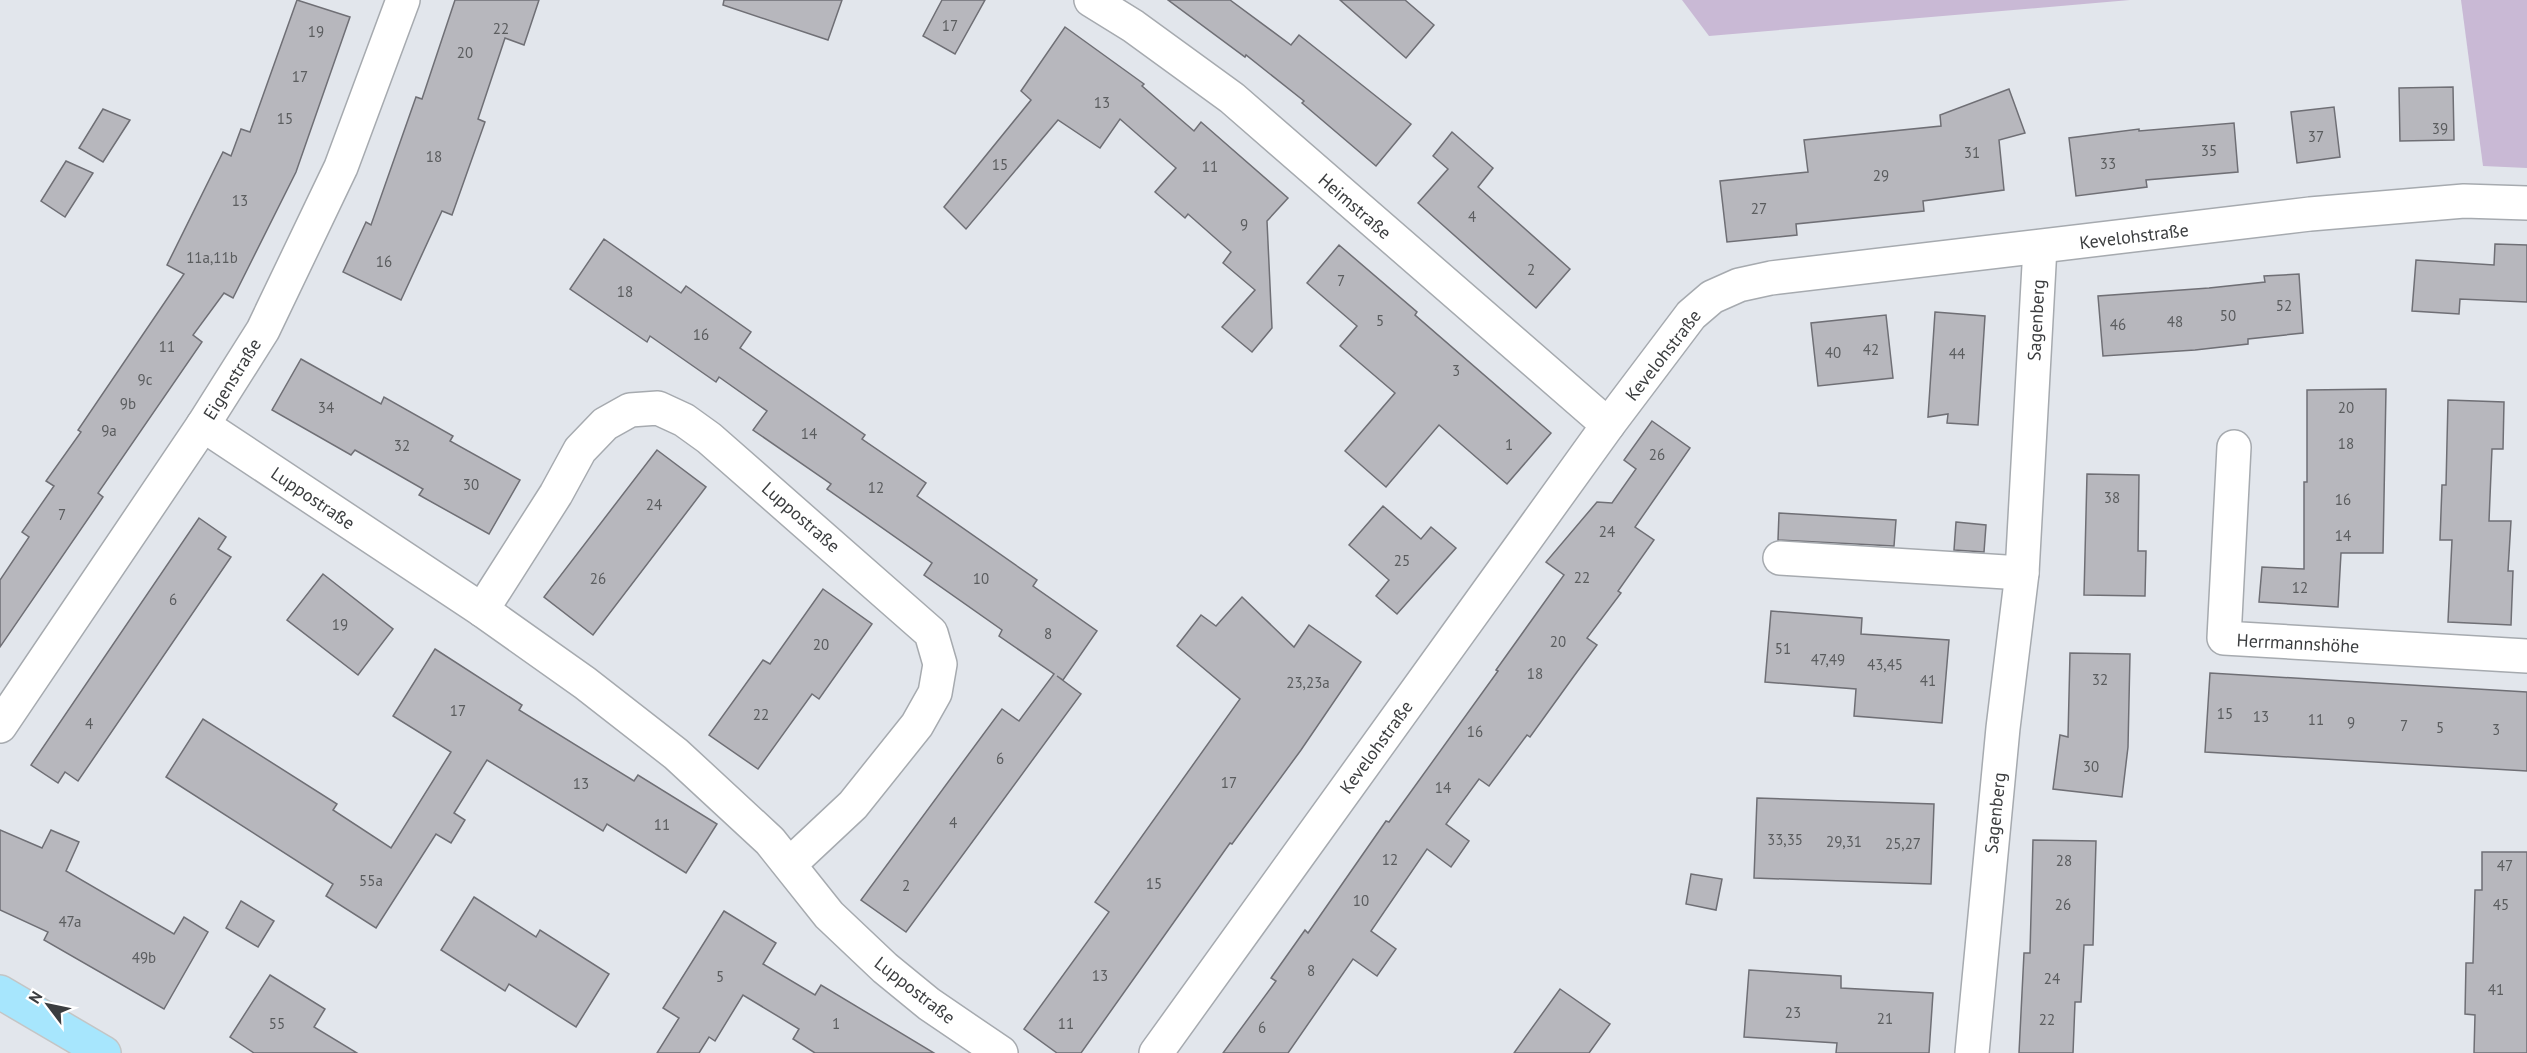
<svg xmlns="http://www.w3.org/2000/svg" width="2527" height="1053" viewBox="0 0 2527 1053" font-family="'PT Sans',sans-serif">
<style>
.green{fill:#c9b9d5}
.building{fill:#b7b7bd;stroke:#6f6f75;stroke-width:1.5}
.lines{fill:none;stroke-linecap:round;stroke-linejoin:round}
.minor-casing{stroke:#a6aaaf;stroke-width:36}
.major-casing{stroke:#c4c5c5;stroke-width:36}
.minor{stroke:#fff;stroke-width:33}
.major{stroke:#a7e6fd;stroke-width:33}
.labels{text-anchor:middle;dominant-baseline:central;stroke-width:4.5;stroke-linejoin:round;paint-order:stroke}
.number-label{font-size:15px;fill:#5a5c5e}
.street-label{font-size:18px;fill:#3b3d3f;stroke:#fff}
</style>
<rect width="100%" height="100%" fill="#e2e6ec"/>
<g class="green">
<polygon points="1682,0 2130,0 1709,36"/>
<polygon points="2461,0 2527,0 2527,168 2483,166"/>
</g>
<g class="building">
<polygon points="297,0 350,17 296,172 233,298 224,293 193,335 202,342 98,493 103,497 0,647 0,580 29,537 22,532 54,486 46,481 81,432 78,430 184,274 167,265 223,152 231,156 241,129 250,132"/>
<polygon points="455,0 539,0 524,45 505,38 478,119 485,122 452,215 442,211 401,300 343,272 366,222 371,225 416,97 422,99"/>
<polygon points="724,0 842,0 828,40 723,5"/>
<polygon points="942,0 985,0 955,54 923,36"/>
<polygon points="1168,0 1230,0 1291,45 1299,35 1411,124 1376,166 1302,103 1304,101 1246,55 1245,57"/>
<polygon points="1340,0 1405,0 1434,25 1406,58"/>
<polygon points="1065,27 1144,84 1142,86 1194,131 1201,122 1288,198 1267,221 1272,328 1252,352 1222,327 1255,290 1223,263 1231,252 1188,214 1185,218 1155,192 1176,168 1120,119 1100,148 1058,120 966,229 944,207 1031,100 1021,91"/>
<polygon points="2453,87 2454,140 2400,141 2399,88"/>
<polygon points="2009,89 2025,133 1999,140 2004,190 1923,201 1924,211 1796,224 1797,235 1727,242 1720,181 1808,172 1804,140 1941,126 1940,115"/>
<polygon points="2334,107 2340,157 2297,163 2291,112"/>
<polygon points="103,109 130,120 103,162 79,148"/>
<polygon points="2234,123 2238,172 2146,180 2147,187 2076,196 2069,138 2139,129 2139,131"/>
<polygon points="1452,132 1493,168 1478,187 1570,269 1536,308 1418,203 1448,169 1433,156"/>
<polygon points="66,161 93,173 65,217 41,201"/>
<polygon points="604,239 681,293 686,286 751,332 740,348 865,435 862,439 926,483 917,496 1037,580 1033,586 1097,631 1063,680 1057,676 1081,694 906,932 861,900 1002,709 1019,721 1054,674 999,636 1002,630 924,575 932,563 827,489 831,484 753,430 767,411 719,377 716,382 650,336 647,342 570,289"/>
<polygon points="2495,244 2527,245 2527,302 2460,299 2459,314 2412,311 2416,260 2494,265"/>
<polygon points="1339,245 1417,312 1415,315 1551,433 1507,484 1439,425 1386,487 1345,451 1395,393 1340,346 1357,326 1307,283"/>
<polygon points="2299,274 2303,333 2248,339 2248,344 2195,350 2103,356 2098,296 2209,288 2265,282 2264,276"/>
<polygon points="1935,312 1985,316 1978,425 1947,423 1948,414 1928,417"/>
<polygon points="1886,315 1893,378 1818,386 1811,323"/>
<polygon points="301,359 381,404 384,397 453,436 450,441 520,480 489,534 419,495 423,489 355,450 351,455 272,410"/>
<polygon points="2386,389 2383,553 2341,553 2338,607 2259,602 2262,567 2304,569 2304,482 2307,482 2307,390"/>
<polygon points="2448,400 2504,402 2503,449 2492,449 2489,521 2511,521 2508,571 2513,571 2511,625 2448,622 2452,540 2440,540 2442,485 2446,485"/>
<polygon points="1652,421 1690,448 1635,527 1654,540 1618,591 1621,593 1587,638 1597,645 1574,676 1530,737 1527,735 1489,786 1479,779 1446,824 1469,841 1451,867 1427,849 1371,931 1396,949 1377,976 1353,959 1288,1053 1223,1053 1276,981 1271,978 1305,930 1308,933 1386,821 1389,822 1498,671 1496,670 1564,575 1546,562 1597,502 1612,503 1636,469 1624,460"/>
<polygon points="657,450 706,487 593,635 544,597"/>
<polygon points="2087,474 2139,475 2138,551 2146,551 2145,596 2084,595"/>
<polygon points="1383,506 1421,539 1431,527 1456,548 1397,614 1376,596 1389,580 1349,545"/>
<polygon points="1779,513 1896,520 1894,546 1778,540"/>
<polygon points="199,518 226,537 218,549 231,557 78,781 65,772 58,783 31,765"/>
<polygon points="1956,522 1986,525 1984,552 1954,550"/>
<polygon points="323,574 393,629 358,675 287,620"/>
<polygon points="823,589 872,624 819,699 812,694 758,769 709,735 763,660 770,664"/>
<polygon points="1242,597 1294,647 1309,625 1361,662 1301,750 1232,844 1230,843 1081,1053 1057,1053 1024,1029 1109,912 1095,902 1240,699 1177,646 1201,615 1216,626"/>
<polygon points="1771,611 1862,618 1861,634 1949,640 1942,723 1854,716 1856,689 1765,682"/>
<polygon points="435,649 522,705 519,710 634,781 638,775 717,824 686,873 607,824 603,831 487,760 454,813 465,820 451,843 436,834 376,928 326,896 333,884 166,777 203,719 337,804 333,810 391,848 451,752 393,716"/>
<polygon points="2070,653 2130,654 2128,747 2122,797 2053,789 2060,735 2068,737"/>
<polygon points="2210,673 2527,692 2527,771 2205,752"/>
<polygon points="1757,798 1934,804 1931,884 1754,878"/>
<polygon points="0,830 42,848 51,830 79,842 66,871 174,934 184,917 208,932 164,1009 44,940 48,932 0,910"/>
<polygon points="2033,840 2096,841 2093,945 2084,945 2081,1002 2075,1002 2073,1053 2019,1053 2024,953 2030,953"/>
<polygon points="2482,852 2527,852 2527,1053 2474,1053 2475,1015 2465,1014 2466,963 2473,963 2475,890 2482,890"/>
<polygon points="1691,874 1722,879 1716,910 1686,904"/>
<polygon points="474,897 536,937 540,930 609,974 576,1027 509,984 505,991 441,950"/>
<polygon points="241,901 274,921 258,947 226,928"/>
<polygon points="724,911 776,943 763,964 815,995 821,985 934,1053 815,1053 793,1039 799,1029 743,995 715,1041 709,1037 699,1053 657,1053 679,1018 663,1008"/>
<polygon points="1749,970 1841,976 1841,988 1933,993 1929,1053 1836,1053 1837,1043 1744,1037"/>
<polygon points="270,975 325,1009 314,1027 357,1053 254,1053 230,1037"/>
<polygon points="1560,989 1610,1024 1589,1053 1514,1053"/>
</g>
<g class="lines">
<defs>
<g id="minor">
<polyline points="1091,0 1133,26 1232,98 1608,425"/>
<polyline points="203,425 482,610 585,683 676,754 770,841 829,915 885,968 929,1004 1001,1053"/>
<polyline points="2234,447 2224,638 2527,656"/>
<polyline points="1780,558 2022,573"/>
<polyline points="482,610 556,494 580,450 605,424 630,410 658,408 684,420 709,438 931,633 940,664 935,693 917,725 853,805 790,864"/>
<polyline points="0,726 203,425 263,330 341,167 403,0"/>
<polyline points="1156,1053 1608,425 1691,315 1712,297 1739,285 1771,278 2310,214 2464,201 2527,203"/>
<polyline points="1972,1053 2003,728 2022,573 2040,247"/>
</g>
<polyline id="major" points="0,992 104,1053"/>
</defs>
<use href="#minor" class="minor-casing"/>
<use href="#major" class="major-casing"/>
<use href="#minor" class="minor"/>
<use href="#major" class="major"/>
</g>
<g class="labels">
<g class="number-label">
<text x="950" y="25">17</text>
<text x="501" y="28">22</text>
<text x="316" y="31">19</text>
<text x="465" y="52">20</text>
<text x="300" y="76">17</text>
<text x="1102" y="102">13</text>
<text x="285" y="118">15</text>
<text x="2440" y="128">39</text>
<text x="2316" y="136">37</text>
<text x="2209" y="150">35</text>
<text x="1972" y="152">31</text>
<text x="434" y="156">18</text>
<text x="2108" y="163">33</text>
<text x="1000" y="164">15</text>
<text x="1210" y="166">11</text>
<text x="1881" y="175">29</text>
<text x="240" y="200">13</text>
<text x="1759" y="208">27</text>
<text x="1472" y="216">4</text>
<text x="1244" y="224">9</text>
<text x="212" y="257">11a,11b</text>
<text x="384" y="261">16</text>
<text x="1531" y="269">2</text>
<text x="1341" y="280">7</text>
<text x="625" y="291">18</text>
<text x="2284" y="305">52</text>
<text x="2228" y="315">50</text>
<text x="1380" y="320">5</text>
<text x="2175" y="321">48</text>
<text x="2118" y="324">46</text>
<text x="701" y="334">16</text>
<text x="167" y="346">11</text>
<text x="1871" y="349">42</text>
<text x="1833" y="352">40</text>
<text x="1957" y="353">44</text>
<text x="1456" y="370">3</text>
<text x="145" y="379">9c</text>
<text x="128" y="403">9b</text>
<text x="326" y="407">34</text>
<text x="2346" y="407">20</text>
<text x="109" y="430">9a</text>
<text x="809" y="433">14</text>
<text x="2346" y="443">18</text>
<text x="1509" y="444">1</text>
<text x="402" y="445">32</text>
<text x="1657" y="454">26</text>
<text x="471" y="484">30</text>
<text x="876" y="487">12</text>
<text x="2112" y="497">38</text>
<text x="2343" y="499">16</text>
<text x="654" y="504">24</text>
<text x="62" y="514">7</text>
<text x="1607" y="531">24</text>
<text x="2343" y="535">14</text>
<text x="1402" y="560">25</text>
<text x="1582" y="577">22</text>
<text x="598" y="578">26</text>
<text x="981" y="578">10</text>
<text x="2300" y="587">12</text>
<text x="173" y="599">6</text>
<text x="340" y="624">19</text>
<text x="1048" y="633">8</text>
<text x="1558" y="641">20</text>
<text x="821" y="644">20</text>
<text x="1783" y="648">51</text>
<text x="1828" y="659">47,49</text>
<text x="1885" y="664">43,45</text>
<text x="1535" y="673">18</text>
<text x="2100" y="679">32</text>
<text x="1928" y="680">41</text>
<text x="1308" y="682">23,23a</text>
<text x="458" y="710">17</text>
<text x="2225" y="713">15</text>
<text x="761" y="714">22</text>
<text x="2261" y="716">13</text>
<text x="2316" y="719">11</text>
<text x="2351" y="722">9</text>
<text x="89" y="723">4</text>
<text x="2404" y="725">7</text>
<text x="2440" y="727">5</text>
<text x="2496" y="729">3</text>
<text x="1475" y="731">16</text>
<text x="1000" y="758">6</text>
<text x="2091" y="766">30</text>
<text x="1229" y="782">17</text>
<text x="581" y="783">13</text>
<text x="1443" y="787">14</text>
<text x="953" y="822">4</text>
<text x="662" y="824">11</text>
<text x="1785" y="839">33,35</text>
<text x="1844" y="841">29,31</text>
<text x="1903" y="843">25,27</text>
<text x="1390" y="859">12</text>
<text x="2064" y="860">28</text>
<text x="2505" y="865">47</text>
<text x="371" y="880">55a</text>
<text x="1154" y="883">15</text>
<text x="906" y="885">2</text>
<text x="1361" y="900">10</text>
<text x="2063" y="904">26</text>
<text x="2501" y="904">45</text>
<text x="70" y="921">47a</text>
<text x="144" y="957">49b</text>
<text x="1311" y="970">8</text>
<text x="1100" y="975">13</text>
<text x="720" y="976">5</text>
<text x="2052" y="978">24</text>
<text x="2496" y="989">41</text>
<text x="1793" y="1012">23</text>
<text x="1885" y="1018">21</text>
<text x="2047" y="1019">22</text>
<text x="277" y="1023">55</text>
<text x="836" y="1023">1</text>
<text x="1066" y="1023">11</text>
<text x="1262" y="1027">6</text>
</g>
<g class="street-label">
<text transform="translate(1355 206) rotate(41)">Heimstraße</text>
<text transform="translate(2134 236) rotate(-7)">Kevelohstraße</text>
<text transform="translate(2036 320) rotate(-87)">Sagenberg</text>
<text transform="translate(1663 355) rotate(-52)">Kevelohstraße</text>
<text transform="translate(232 379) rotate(-58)">Eigenstraße</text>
<text transform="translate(313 498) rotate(34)">Luppostraße</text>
<text transform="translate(801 517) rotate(41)">Luppostraße</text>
<text transform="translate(2298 643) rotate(3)">Herrmannshöhe</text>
<text transform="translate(1376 747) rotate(-54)">Kevelohstraße</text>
<text transform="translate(1995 813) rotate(-84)">Sagenberg</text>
<text transform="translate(915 990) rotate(38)">Luppostraße</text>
</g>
</g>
<g transform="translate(48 1005) rotate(302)" stroke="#ffffff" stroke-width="4.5" paint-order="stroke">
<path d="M0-4.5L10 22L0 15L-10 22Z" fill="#3b3d3f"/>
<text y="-9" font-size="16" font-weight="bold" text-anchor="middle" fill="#3b3d3f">N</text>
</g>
</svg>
